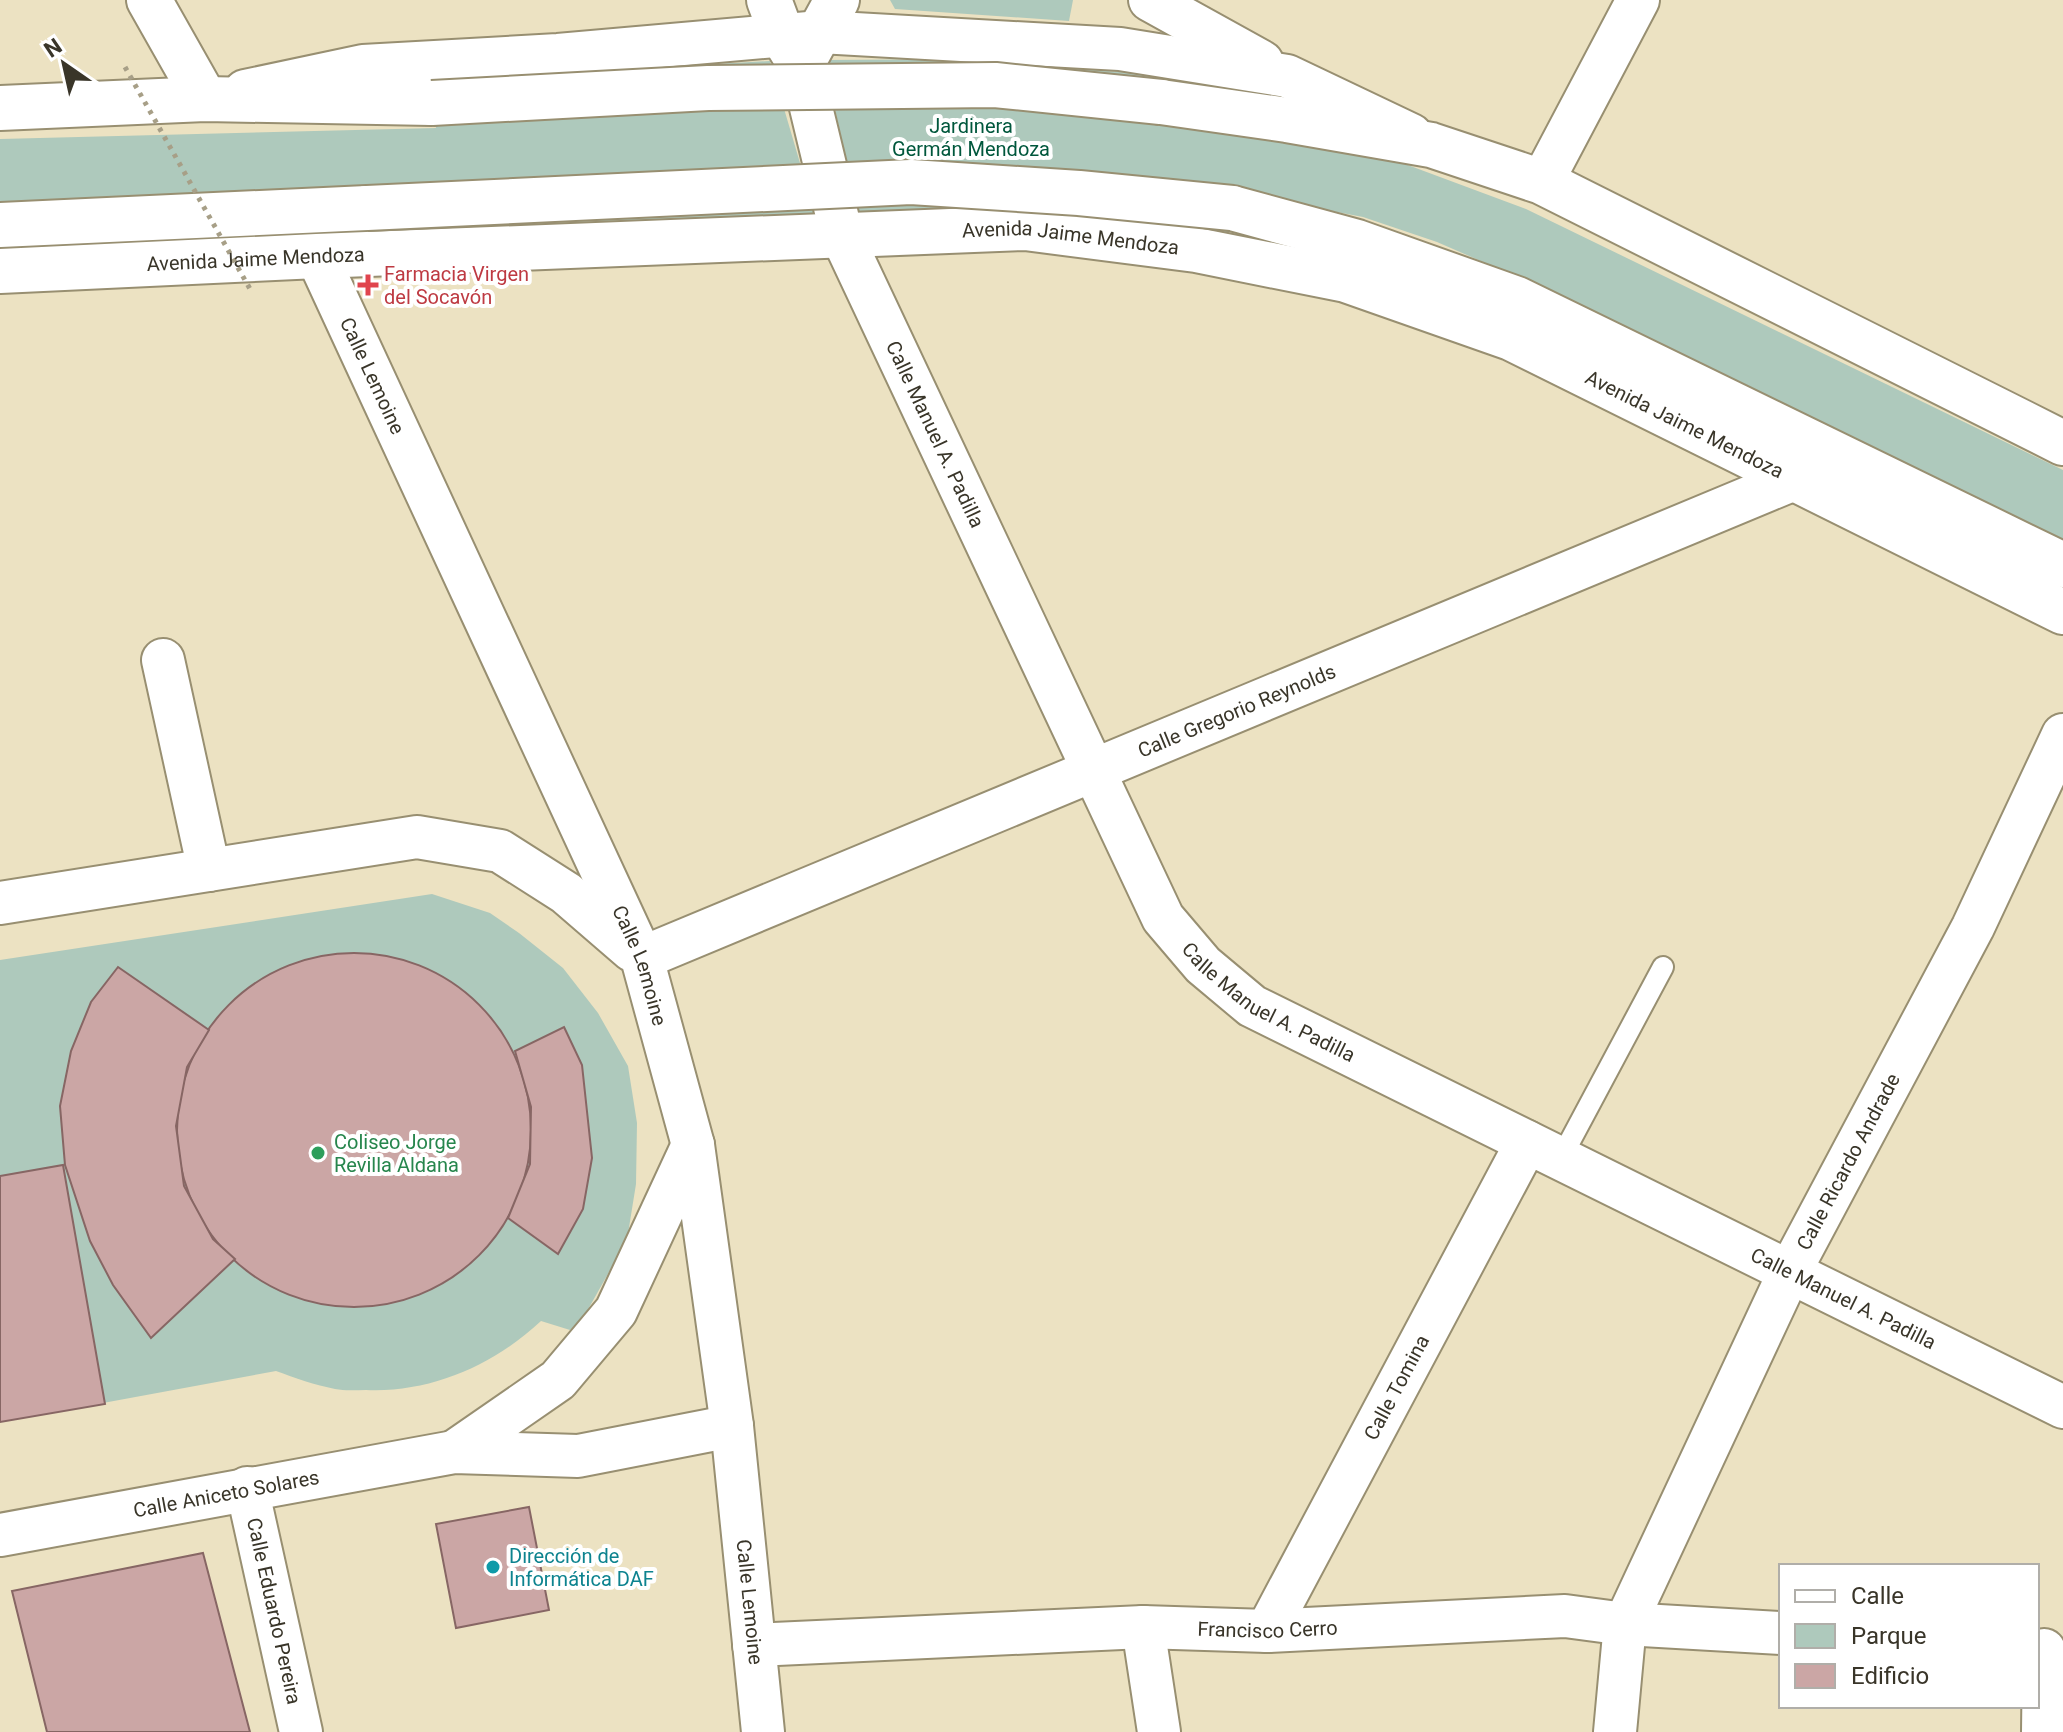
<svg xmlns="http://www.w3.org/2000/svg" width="2063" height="1732" viewBox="0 0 2063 1732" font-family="Roboto,sans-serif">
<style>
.green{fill:#aec9bc}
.building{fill:#cba6a5;stroke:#876664;stroke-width:2}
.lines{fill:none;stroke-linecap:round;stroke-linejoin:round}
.service-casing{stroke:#988f71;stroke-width:24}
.minor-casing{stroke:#988f71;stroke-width:46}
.tertiary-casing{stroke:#988f71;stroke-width:48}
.secondary-casing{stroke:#988f71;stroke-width:48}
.primary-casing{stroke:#988f71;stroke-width:48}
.service{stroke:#fff;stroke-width:20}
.minor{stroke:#fff;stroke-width:42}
.tertiary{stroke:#fff;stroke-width:44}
.secondary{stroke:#fff;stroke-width:44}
.primary{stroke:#fff;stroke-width:44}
.primary-bridge-casing{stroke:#988f71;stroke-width:48;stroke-linecap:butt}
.path-bridge{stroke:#a79f87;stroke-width:5;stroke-dasharray:4 6;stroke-linecap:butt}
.primary-bridge{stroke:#fff;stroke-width:44}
.health-dot{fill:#e0444e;stroke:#fff;stroke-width:3}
.leisure-dot{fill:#2e9e5b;stroke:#fff;stroke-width:3}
.culture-dot{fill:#0f9aa8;stroke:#fff;stroke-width:3}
.labels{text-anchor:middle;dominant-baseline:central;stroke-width:8;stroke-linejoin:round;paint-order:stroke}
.park-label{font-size:20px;fill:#00573c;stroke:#fff}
.street-label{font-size:20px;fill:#393529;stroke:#fff}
.health-label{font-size:20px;fill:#be3a42;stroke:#fff;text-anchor:start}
.leisure-label{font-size:20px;fill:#27864d;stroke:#fff;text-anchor:start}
.culture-label{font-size:20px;fill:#0d838f;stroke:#fff;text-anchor:start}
</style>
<rect width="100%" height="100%" fill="#ece2c2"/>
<g class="green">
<polygon points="890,0 1073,0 1069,21 895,9"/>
<polygon points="974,59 1164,76 1163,117 1397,161 1526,209 2063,470 2063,551 1545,289 1437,242 1363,217 1237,193 1227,242 859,217 824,60"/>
<polygon points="770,61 815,214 369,229 0,205 0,139 436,128 429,80"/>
<path d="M432 894 490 913 519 933 563 968 598 1013 628 1066 637 1123 636 1184 627 1240 586 1313 570 1330 541 1321C494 1365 431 1393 366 1390 356 1390 345 1391 335 1389 315 1385 295 1378 276 1371L0 1422V960Z"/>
</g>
<g class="building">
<circle cx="354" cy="1130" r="177"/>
<polygon points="118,967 209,1030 187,1067 176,1126 184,1186 213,1239 235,1259 151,1338 113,1285 90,1241 65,1165 60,1106 71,1051 91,1002"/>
<polygon points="564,1027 582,1065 592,1158 583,1209 558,1254 508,1218 530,1164 531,1107 515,1051"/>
<polygon points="63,1165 105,1404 0,1422 0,1176"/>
<polygon points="529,1507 549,1610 456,1628 436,1524"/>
<polygon points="203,1553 250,1732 47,1732 12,1591"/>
</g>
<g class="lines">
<defs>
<polyline id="service" points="1561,1158 1663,967"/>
<g id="minor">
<polyline points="1150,0 1262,62"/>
<path id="s1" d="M801 66 842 236 1163 918 1203 965 1252 1006 2063 1407"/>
<polyline points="245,91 363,66 558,55 820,32 1120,49 1287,76 1411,135"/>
<polyline points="1542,182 1638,0"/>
<path id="s2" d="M317 256 642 958 693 1145 732 1426 763 1732"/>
<polyline points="163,660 209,870"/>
<polyline points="0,903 417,837 500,851 566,893 632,950"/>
<path id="s3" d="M642 958 1794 479 1806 454"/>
<polyline points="454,1452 558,1380 616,1311 693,1145"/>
<path id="s4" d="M247 1488 301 1732"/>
<path id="s5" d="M0 1535 454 1452 578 1456 732 1426"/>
<polyline points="1143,1627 1159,1732"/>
<path id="s6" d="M1267 1631 1527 1142"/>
<path id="s7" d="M754 1645 1143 1627 1267 1631 1565 1616 1625 1624 1781 1633"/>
<path id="s8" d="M1615 1732 1625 1624 1790 1271 1973 927 2063 735"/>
<polyline points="2043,1732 2044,1650"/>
</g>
<g id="tertiary">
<polyline points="769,0 782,35 801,66"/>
<polyline points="801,66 837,0"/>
</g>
<polyline id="secondary" points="149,0 205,99"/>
<g id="primary">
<polyline points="1161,102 1287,120 1431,145 1542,182 2063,443"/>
<polyline points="0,108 205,99 432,103"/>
<polyline points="1232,208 1357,242 1517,299 2063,565"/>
<polyline points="0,225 367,208"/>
<path id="s9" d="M0 271 317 256 1025 228 1196 250 1346 280 1511 338 2063 612"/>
</g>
</defs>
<use href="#service" class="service-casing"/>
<use href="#minor" class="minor-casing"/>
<use href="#tertiary" class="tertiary-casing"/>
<use href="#secondary" class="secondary-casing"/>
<use href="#primary" class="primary-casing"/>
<use href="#service" class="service"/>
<use href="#minor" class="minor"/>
<use href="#tertiary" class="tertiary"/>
<use href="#secondary" class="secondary"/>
<use href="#primary" class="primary"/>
<defs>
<g id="primary-bridge">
<polyline points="432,103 708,88 995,85 1161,102"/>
<polyline points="367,208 911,182 1079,193 1232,208"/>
</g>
</defs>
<use href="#primary-bridge" class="primary-bridge-casing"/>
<polyline class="path-bridge" points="125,67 250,289"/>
<use href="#primary-bridge" class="primary-bridge"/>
</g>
<path class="health-dot" d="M364 273h8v8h8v8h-8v8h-8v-8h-8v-8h8z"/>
<circle class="leisure-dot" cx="318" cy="1153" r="8"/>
<circle class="culture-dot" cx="493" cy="1567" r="8"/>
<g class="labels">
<g class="park-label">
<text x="971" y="126">Jardinera<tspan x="971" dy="23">Germán Mendoza</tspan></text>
</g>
<g class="street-label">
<text stroke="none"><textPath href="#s9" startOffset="1072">Avenida Jaime Mendoza</textPath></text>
<text stroke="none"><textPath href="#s9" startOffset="256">Avenida Jaime Mendoza</textPath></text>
<text stroke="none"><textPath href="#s2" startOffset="132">Calle Lemoine</textPath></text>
<text stroke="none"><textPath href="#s9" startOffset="1720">Avenida Jaime Mendoza</textPath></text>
<text stroke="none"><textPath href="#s1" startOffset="394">Calle Manuel A. Padilla</textPath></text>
<text stroke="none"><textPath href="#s3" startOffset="644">Calle Gregorio Reynolds</textPath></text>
<text stroke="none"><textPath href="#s2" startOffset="780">Calle Lemoine</textPath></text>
<text stroke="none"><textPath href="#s1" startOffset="1066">Calle Manuel A. Padilla</textPath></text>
<text stroke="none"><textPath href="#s8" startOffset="622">Calle Ricardo Andrade</textPath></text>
<text stroke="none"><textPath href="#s1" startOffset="1714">Calle Manuel A. Padilla</textPath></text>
<text stroke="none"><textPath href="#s6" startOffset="276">Calle Tomina</textPath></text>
<text stroke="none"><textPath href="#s5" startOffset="230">Calle Aniceto Solares</textPath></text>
<text stroke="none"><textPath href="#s2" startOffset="1428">Calle Lemoine</textPath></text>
<text stroke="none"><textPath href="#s4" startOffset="126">Calle Eduardo Pereira</textPath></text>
<text stroke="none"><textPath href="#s7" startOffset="514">Francisco Cerro</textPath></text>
</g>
<g class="health-label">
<text x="384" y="274">Farmacia Virgen<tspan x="384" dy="23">del Socavón</tspan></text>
</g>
<g class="leisure-label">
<text x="334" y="1142">Coliseo Jorge<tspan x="334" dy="23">Revilla Aldana</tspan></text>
</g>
<g class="culture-label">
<text x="509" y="1556">Dirección de<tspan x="509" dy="23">Informática DAF</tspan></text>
</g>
</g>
<rect x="1779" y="1564" width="260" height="144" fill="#ffffff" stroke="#b0aea9" stroke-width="2"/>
<rect x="1795" y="1590" width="40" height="12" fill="#ffffff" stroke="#b0aea9" stroke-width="2"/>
<text x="1851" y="1604" font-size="24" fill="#393529">Calle</text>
<rect x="1795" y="1624" width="40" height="24" fill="#aec9bc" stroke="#b0aea9" stroke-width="2"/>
<text x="1851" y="1644" font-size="24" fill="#393529">Parque</text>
<rect x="1795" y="1664" width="40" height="24" fill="#cba6a5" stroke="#b0aea9" stroke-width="2"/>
<text x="1851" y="1684" font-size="24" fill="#393529">Edificio</text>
<g transform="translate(64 64) rotate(326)" stroke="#ffffff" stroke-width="6" paint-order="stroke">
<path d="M0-6L14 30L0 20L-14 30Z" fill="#393529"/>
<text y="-12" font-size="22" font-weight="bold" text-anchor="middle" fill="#393529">N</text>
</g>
</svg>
